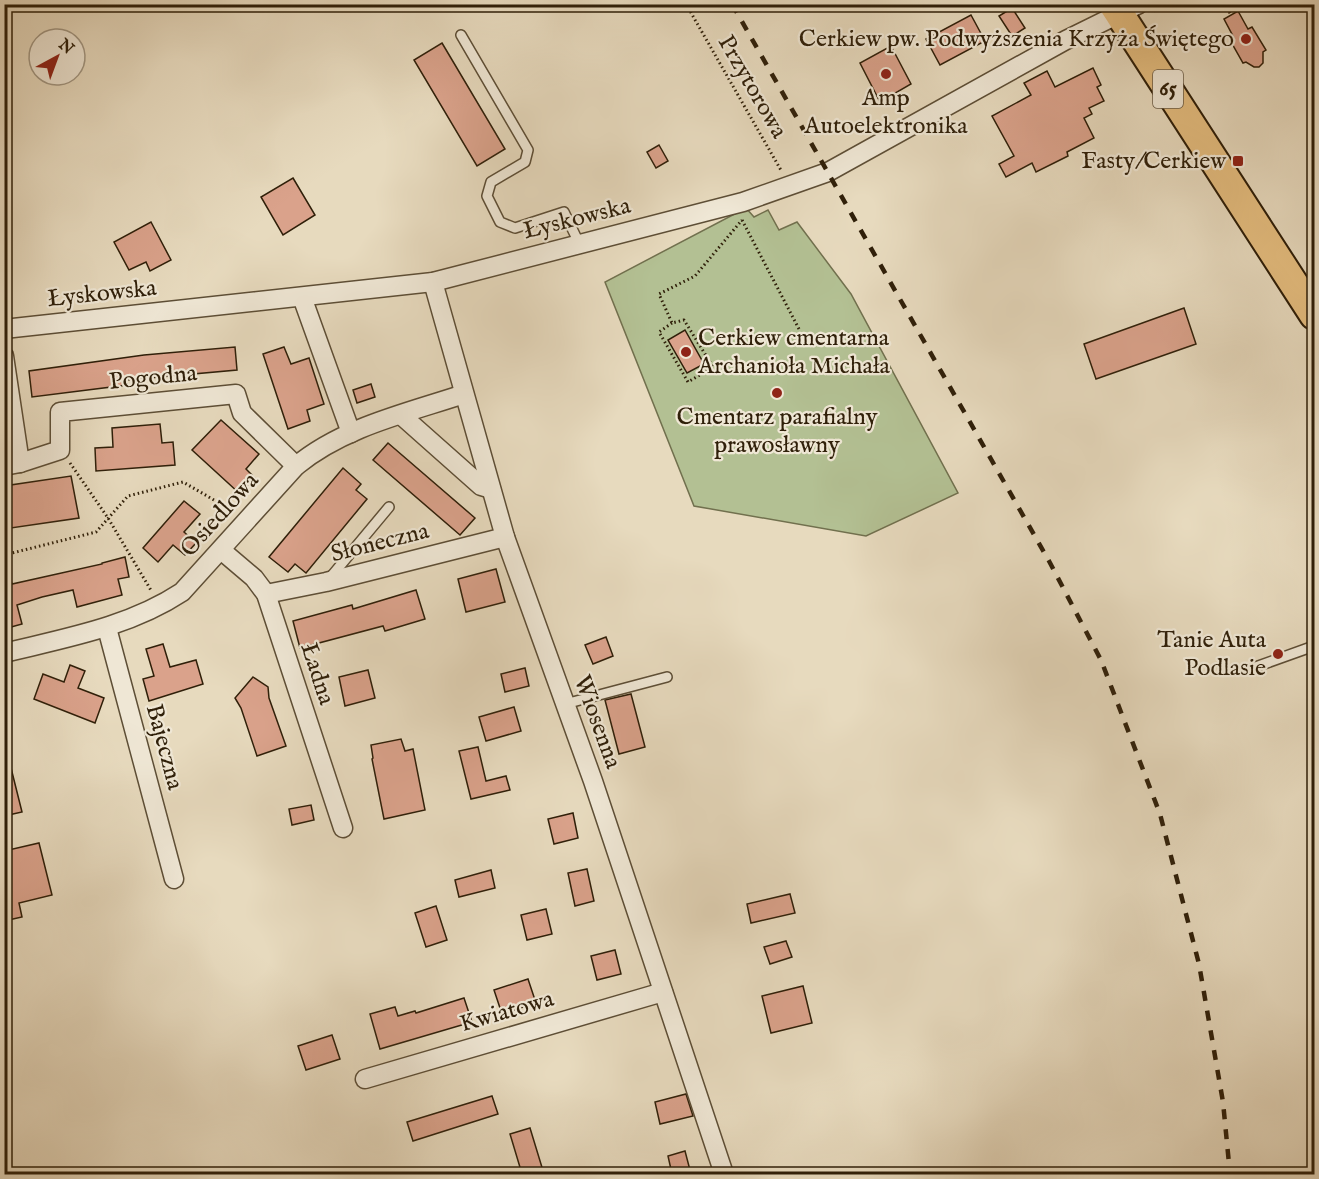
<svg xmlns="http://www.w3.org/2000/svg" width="1319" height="1179" viewBox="0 0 1319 1179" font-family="'IM FELL English',serif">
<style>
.green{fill:#b3c093;stroke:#71704e;stroke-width:1.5}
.building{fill:#daa28b;stroke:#2f1f09;stroke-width:1.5}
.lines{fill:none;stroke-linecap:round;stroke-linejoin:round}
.lane-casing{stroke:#5d4e36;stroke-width:12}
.street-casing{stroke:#5d4e36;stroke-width:21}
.primary-casing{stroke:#2f1f09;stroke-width:32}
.path{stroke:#2f1f09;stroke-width:3;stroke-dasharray:1.5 3;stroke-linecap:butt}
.lane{stroke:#efe7d5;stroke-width:9}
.street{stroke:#efe7d5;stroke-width:18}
.primary{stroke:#e4bd7f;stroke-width:28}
.rail{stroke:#2f1f09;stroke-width:4.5;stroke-dasharray:10 10;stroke-linecap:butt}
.poi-dot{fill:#8f2418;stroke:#efe7d5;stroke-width:2}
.labels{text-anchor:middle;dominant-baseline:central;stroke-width:4.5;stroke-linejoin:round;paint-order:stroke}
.shield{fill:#efe7d5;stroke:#695b46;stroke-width:1.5}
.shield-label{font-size:22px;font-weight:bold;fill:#2f1f09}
.poi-label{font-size:24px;fill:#2f1f09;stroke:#efe7d5;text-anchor:end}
.street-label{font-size:24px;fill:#2f1f09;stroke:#efe7d5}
</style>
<rect width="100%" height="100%" fill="#e7dabe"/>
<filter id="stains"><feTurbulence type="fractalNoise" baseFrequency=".00333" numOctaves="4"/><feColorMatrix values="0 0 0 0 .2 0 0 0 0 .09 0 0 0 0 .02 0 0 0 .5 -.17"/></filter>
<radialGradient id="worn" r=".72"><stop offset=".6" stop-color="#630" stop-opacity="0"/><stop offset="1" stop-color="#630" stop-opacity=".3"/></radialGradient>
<polygon class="green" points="746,208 754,217 768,210 779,230 797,222 851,294 958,493 866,536 694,506 605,282"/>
<g class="building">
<polygon points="1012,8 1025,28 1012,36 999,16"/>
<polygon points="1238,11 1248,29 1252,27 1266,50 1263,52 1263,63 1259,67 1254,67 1246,62 1243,63 1230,40 1234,38 1224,19"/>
<polygon points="971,15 985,41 940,65 926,39"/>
<polygon points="442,43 505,149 477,166 414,60"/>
<polygon points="891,46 911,84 880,102 860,63"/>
<polygon points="1093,68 1101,85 1097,87 1104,101 1089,108 1092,114 1084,118 1094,138 1067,152 1068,156 1036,172 1032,163 1006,177 999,164 1014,156 992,116 1031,95 1024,83 1047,71 1055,87"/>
<polygon points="659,145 668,161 656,168 647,152"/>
<polygon points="293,178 315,215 283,235 261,197"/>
<polygon points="151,222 171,260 150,271 146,262 129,270 114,242"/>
<polygon points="1184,308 1196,344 1096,379 1084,344"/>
<polygon points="685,330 704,364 687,373 668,340"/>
<polygon points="235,347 237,370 127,380 127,385 32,397 29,371 144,355"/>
<polygon points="284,347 291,364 309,358 324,404 307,410 310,421 288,429 263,354"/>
<polygon points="371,384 375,397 357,403 353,390"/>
<polygon points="221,420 259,454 246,469 255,478 239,493 192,450"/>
<polygon points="160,424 162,443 173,442 175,465 96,471 95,448 113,447 112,428"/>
<polygon points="388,443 475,518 460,535 373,460"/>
<polygon points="343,468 361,484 356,490 367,499 306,573 295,564 288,572 269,557"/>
<polygon points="71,476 79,518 4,529 4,486"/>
<polygon points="184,501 200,514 184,532 196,543 185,555 173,545 158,562 143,548"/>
<polygon points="125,557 129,577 118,579 122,595 77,607 73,590 42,597 17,605 22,624 4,629 4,574 9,573 12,584 102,564 102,563"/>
<polygon points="496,569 505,602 466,612 458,579"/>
<polygon points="416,590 425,619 385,631 383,626 300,648 293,621 352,605 353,609"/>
<polygon points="606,637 613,656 593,664 585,645"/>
<polygon points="163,644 170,667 196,660 203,684 149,701 143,679 154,676 146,649"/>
<polygon points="70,665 85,671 78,688 104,698 95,723 34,699 43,674 64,682"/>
<polygon points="525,668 529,686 505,692 501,674"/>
<polygon points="368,670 375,698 345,706 339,677"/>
<polygon points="253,677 268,687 269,698 286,746 257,756 241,708 235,698"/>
<polygon points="631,694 645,747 619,754 605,700"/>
<polygon points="514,707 521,731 486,741 479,717"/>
<polygon points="401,739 405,751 413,749 425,810 384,819 372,759 373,758 371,745"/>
<polygon points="478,747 486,781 506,776 510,790 471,799 459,751"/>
<polygon points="10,764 22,812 4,816 4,765"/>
<polygon points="311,805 314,820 292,825 289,809"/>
<polygon points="573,813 578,838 554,844 548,819"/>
<polygon points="39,843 52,895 19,903 22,917 4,921 4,851"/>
<polygon points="587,869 594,901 575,906 568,873"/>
<polygon points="491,870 495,888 459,897 455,880"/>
<polygon points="790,894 795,913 751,923 747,904"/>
<polygon points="436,906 447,940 426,947 415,913"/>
<polygon points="546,909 552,934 527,940 521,915"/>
<polygon points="786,941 792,957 770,964 764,947"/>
<polygon points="615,950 621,974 597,980 591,956"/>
<polygon points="528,979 536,1003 502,1014 494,990"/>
<polygon points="803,986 812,1023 771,1033 762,996"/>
<polygon points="464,998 472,1022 380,1049 370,1014 395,1007 398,1016 415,1011 416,1013"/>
<polygon points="332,1035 340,1059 306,1070 298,1046"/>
<polygon points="686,1094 693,1116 660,1124 655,1102"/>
<polygon points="492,1096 498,1114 413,1141 407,1122"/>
<polygon points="530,1128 544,1174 522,1174 510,1134"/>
<polygon points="685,1151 691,1174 672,1174 668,1156"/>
</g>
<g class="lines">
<defs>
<g id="lane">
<polyline points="461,35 528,150 525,162 491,182 487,196 500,222 515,228 564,212 579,243"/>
<polyline points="329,579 389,507"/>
<polyline points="1250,669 1314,646"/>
<polyline points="565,704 667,677"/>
</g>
<g id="street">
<polyline points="433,282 505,537 593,781 724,1174"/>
<polyline points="302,297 351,433"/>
<polyline points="4,329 433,282 743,202 828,172 1066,40 1139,4"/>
<polyline points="4,356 20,463 4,466"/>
<polyline points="401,415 481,486 491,489"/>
<polyline points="20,463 60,450 60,412 236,394 242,413 296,466"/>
<polyline points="221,550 254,578 266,594 343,828"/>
<polyline points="266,594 326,582 505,537"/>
<polyline points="107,628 174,879"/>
<path d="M4 653C65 638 129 627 182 592L296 466C343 427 407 413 464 394"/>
<polyline points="365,1079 663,992"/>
</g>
<polyline id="primary" points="1113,4 1314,315"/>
</defs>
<use href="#lane" class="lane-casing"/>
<use href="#street" class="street-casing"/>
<use href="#primary" class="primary-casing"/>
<g class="path">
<polyline points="686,4 782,172"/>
<polyline points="1173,4 1179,6 1182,4"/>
<polyline points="1225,4 1231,15"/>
<polyline points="1154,11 1165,4"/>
<polyline points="742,220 799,329"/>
<polyline points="672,323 659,332 688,382 713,367 684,320 672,323 659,294 695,276 742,220"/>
<polyline points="70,463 108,518 152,592"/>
<polyline points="4,555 96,532 128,496 183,482 233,511"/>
</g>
<use href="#lane" class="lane"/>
<use href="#street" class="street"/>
<use href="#primary" class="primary"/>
<polyline class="rail" points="732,4 1049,561 1101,660 1160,814 1199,964 1223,1102 1230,1174"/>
</g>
<g class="poi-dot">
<circle cx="1246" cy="39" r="6"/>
<circle cx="886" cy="74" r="6"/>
<rect x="1232" y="155" width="12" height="12" rx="3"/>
<circle cx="686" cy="352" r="6"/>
<circle cx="777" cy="393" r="6"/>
<circle cx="1278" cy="654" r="6"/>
</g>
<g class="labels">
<rect class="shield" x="1153" y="70" width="30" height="38" rx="4.5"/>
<g class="shield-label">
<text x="1168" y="89">65</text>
</g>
<g class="poi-label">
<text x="1234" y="39">Cerkiew pw. Podwyższenia Krzyża Świętego</text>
<text x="886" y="98" text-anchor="middle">Amp<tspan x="886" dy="28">Autoelektronika</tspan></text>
<text x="1226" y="161">Fasty/Cerkiew</text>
<text x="698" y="338" text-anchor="start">Cerkiew cmentarna<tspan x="698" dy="28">Archanioła Michała</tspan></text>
<text x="777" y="417" text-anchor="middle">Cmentarz parafialny<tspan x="777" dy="28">prawosławny</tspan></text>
<text x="1266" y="640">Tanie Auta<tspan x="1266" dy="28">Podlasie</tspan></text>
</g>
<g class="street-label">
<text transform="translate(752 87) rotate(60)">Przytorowa</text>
<text transform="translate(577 219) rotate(-14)">Łyskowska</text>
<text transform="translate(102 294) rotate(-6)">Łyskowska</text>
<text transform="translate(153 378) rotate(-6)">Pogodna</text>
<text transform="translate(220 515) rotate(-48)">Osiedlowa</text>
<text transform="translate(380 543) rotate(-14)">Słoneczna</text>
<text transform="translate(317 674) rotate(72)">Ładna</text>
<text transform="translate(597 722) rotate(70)">Wiosenna</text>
<text transform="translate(164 747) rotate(75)">Bajeczna</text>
<text transform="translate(507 1012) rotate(-16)">Kwiatowa</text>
</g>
</g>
<rect width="1319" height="1179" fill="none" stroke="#e7dabe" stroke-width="24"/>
<rect x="6" y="6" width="1307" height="1167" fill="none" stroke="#2f1f09" stroke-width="3"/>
<rect x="12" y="12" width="1295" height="1155" fill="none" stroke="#2f1f09" stroke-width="1.5"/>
<g transform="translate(57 57) rotate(41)"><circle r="28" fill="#efe7d5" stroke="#a29783" stroke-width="1.5"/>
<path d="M0-4.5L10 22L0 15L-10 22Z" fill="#8f2418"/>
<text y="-9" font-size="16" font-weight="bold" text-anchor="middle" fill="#2f1f09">N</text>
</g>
<rect width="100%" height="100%" filter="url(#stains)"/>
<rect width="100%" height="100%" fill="url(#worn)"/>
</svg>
